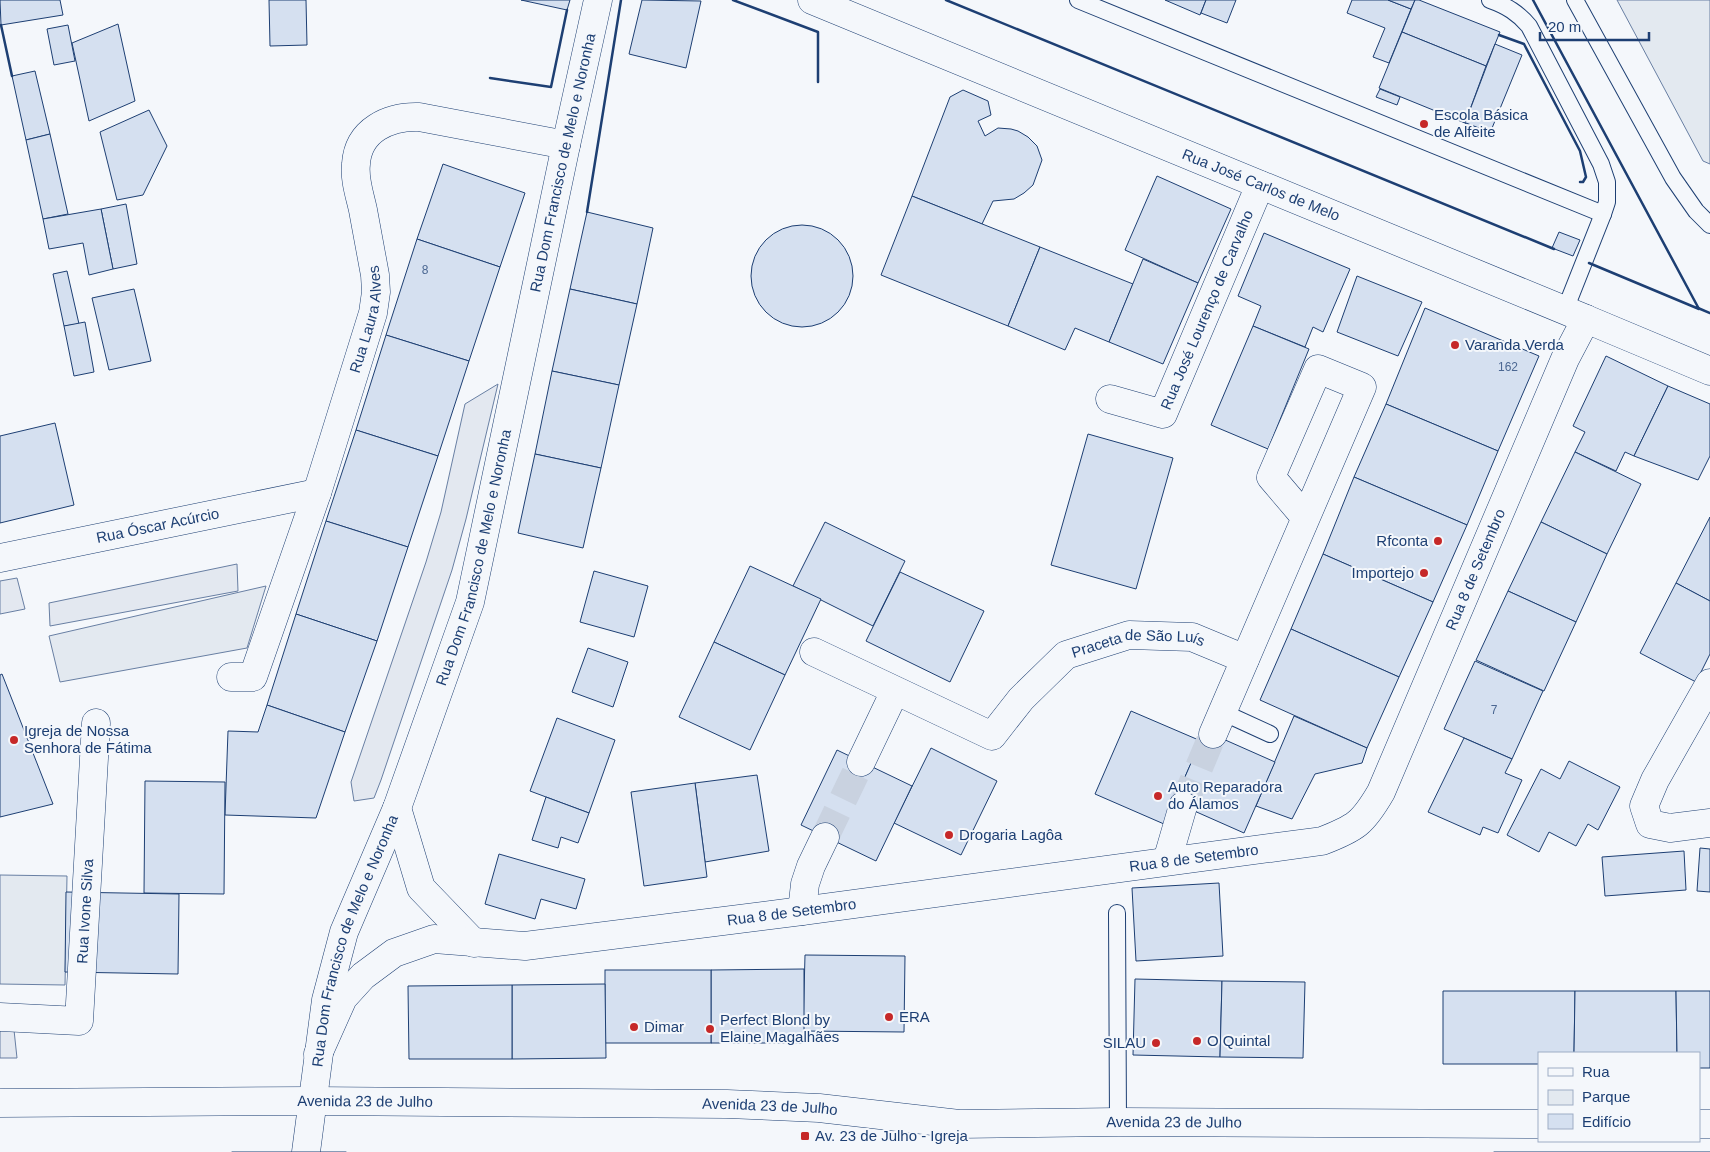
<svg xmlns="http://www.w3.org/2000/svg" width="1710" height="1152" viewBox="0 0 1710 1152" font-family="Helvetica,sans-serif">
	<style>
		.green { fill: #e3e9f0; stroke: #687fa3 }
		.parking { fill: #e3e8f0; stroke: #687fa3 }
		.building { fill: #d5e0f0; stroke: #1d3f73 }
		.lines { fill: none; stroke-linecap: round; stroke-linejoin: round }
		.minor-tunnel { stroke: #c9d2e0; stroke-width: 28; stroke-dasharray: 28 14; stroke-linecap: butt }
		.service-casing { stroke: #1d3f73; stroke-width: 18 }
		.minor-casing { stroke: #1d3f73; stroke-width: 29 }
		.tertiary-casing { stroke: #1d3f73; stroke-width: 29 }
		.primary-casing { stroke: #1d3f73; stroke-width: 29 }
		.service { stroke: #f4f7fb; stroke-width: 16 }
		.minor { stroke: #f4f7fb; stroke-width: 28 }
		.tertiary { stroke: #f4f7fb; stroke-width: 28 }
		.primary { stroke: #f4f7fb; stroke-width: 28 }
		.tram { stroke: #1d3f73; stroke-width: 1 }
		.wall { stroke: #1d3f73; stroke-width: 2.5 }
		.poi-dot { fill: #c62828; stroke: #f4f7fb; stroke-width: 2 }
		.labels { text-anchor: middle; stroke-width: 4; stroke-linejoin: round; paint-order: stroke }
		.number-label { font-size: 12px; fill: #4b6792 }
		.poi-label { font-size: 15px; fill: #1d3f73; stroke: #f4f7fb; text-anchor: start }
		.street-label { font-size: 15px; fill: #1d3f73; stroke: #f4f7fb }
	</style>
	<rect width="100%" height="100%" fill="#f4f7fb"/>
	<g class="green">
		<polygon points="1617,0 1710,0 1710,164 1703,161"/>
		<polygon points="266,586 247,648 60,682 49,636"/>
		<polygon points="0,875 67,876 65,985 0,984"/>
	</g>
	<g class="parking">
		<polygon points="498,384 466,519 452,570 381,780 374,798 354,801 351,782 426,562 441,512 465,404"/>
		<polygon points="237,564 238,591 50,626 49,603"/>
		<polygon points="17,578 25,609 0,614 0,581"/>
		<polygon points="0,1030 14,1030 17,1058 0,1058"/>
	</g>
	<g class="building">
		<polygon points="0,0 60,0 63,15 1,25"/>
		<polygon points="269,0 306,0 307,45 270,46"/>
		<polygon points="521,0 570,0 567,10"/>
		<polygon points="642,0 701,1 686,68 629,54"/>
		<polygon points="1165,0 1206,0 1200,15"/>
		<polygon points="1206,0 1236,0 1227,23 1201,13"/>
		<polygon points="1352,0 1388,0 1411,9 1389,63 1373,57 1385,28 1347,13"/>
		<polygon points="1388,0 1415,0 1411,9"/>
		<polygon points="1415,0 1419,0 1500,32 1486,66 1402,32"/>
		<polygon points="118,24 135,101 89,121 72,43"/>
		<polygon points="68,25 75,61 54,65 47,29"/>
		<polygon points="1402,32 1486,66 1465,123 1379,88"/>
		<polygon points="1495,44 1522,55 1490,133 1465,123"/>
		<polygon points="35,71 50,134 26,140 12,76"/>
		<polygon points="1380,89 1400,97 1397,105 1376,97"/>
		<polygon points="963,90 988,101 991,115 978,121 985,136 998,128 1011,129 1018,131 1028,137 1037,146 1042,160 1033,185 1024,193 1014,199 993,201 982,224 912,196 950,97"/>
		<polygon points="149,110 167,146 143,195 117,200 100,132"/>
		<polygon points="1466,123 1479,128 1475,137 1463,132"/>
		<polygon points="50,134 68,214 43,219 26,140"/>
		<polygon points="443,164 525,193 500,267 417,239"/>
		<polygon points="1157,176 1231,209 1198,283 1125,250"/>
		<polygon points="912,196 1040,247 1008,326 881,275"/>
		<polygon points="126,204 137,264 113,269 101,209"/>
		<polygon points="101,209 113,269 89,275 83,243 49,249 43,219"/>
		<polygon points="587,212 653,228 637,304 570,289"/>
		<circle cx="802" cy="276" r="51"/>
		<polygon points="1559,232 1580,240 1573,256 1552,248"/>
		<polygon points="1264,233 1350,269 1323,332 1313,327 1305,347 1253,326 1261,306 1238,296"/>
		<polygon points="417,239 500,267 469,361 386,335"/>
		<polygon points="1040,247 1133,284 1109,342 1075,328 1065,350 1008,326"/>
		<polygon points="1143,259 1198,283 1163,364 1109,342"/>
		<polygon points="67,271 79,324 64,326 53,274"/>
		<polygon points="1357,276 1422,302 1398,356 1337,332"/>
		<polygon points="134,289 151,361 109,370 92,298"/>
		<polygon points="570,289 637,304 619,385 552,371"/>
		<polygon points="1425,308 1539,356 1498,451 1386,404"/>
		<polygon points="85,322 94,372 74,376 64,326"/>
		<polygon points="1253,326 1309,349 1268,449 1211,425"/>
		<polygon points="386,335 469,361 438,456 356,430"/>
		<polygon points="1606,356 1668,386 1634,456 1625,452 1616,471 1575,452 1585,432 1573,426"/>
		<polygon points="552,371 619,385 601,468 535,454"/>
		<polygon points="1668,386 1710,404 1710,456 1698,480 1634,456"/>
		<polygon points="1386,404 1498,451 1467,525 1354,477"/>
		<polygon points="55,423 74,505 0,523 0,436"/>
		<polygon points="356,430 438,456 408,547 326,521"/>
		<polygon points="1088,434 1173,458 1136,589 1051,565"/>
		<polygon points="1575,452 1641,484 1607,554 1541,522"/>
		<polygon points="535,454 601,468 583,548 518,533"/>
		<polygon points="1354,477 1467,525 1433,602 1323,554"/>
		<polygon points="1710,517 1710,601 1676,583"/>
		<polygon points="326,521 408,547 377,641 296,614"/>
		<polygon points="825,522 905,561 873,626 793,586"/>
		<polygon points="1541,522 1607,554 1576,622 1508,591"/>
		<polygon points="1323,554 1433,602 1399,677 1291,629"/>
		<polygon points="750,566 821,599 785,675 714,642"/>
		<polygon points="594,571 648,586 634,637 580,622"/>
		<polygon points="900,572 984,611 950,682 866,641"/>
		<polygon points="1676,583 1710,601 1710,654 1696,682 1640,653"/>
		<polygon points="1508,591 1576,622 1544,691 1476,660"/>
		<polygon points="296,614 377,641 345,732 267,705"/>
		<polygon points="1291,629 1399,677 1367,748 1260,700"/>
		<polygon points="714,642 785,675 750,750 679,717"/>
		<polygon points="588,648 628,662 613,707 572,692"/>
		<polygon points="1475,661 1543,691 1512,759 1444,729"/>
		<polygon points="2,674 53,804 0,817 0,675"/>
		<polygon points="267,705 345,732 316,818 225,815 228,731 258,732"/>
		<polygon points="1131,711 1201,741 1164,824 1095,794"/>
		<polygon points="1294,716 1367,748 1362,763 1315,774 1292,819 1256,806"/>
		<polygon points="557,718 615,740 589,813 530,791"/>
		<polygon points="1205,731 1275,762 1244,833 1174,802"/>
		<polygon points="1464,738 1512,759 1505,773 1522,780 1498,833 1483,827 1480,835 1428,812"/>
		<polygon points="931,748 997,781 961,855 894,823"/>
		<polygon points="837,750 912,786 876,861 801,825"/>
		<polygon points="1569,761 1620,787 1598,830 1588,824 1576,846 1549,832 1539,852 1507,835 1541,769 1560,779"/>
		<polygon points="757,775 769,851 705,862 695,783"/>
		<polygon points="145,781 225,782 224,894 144,893"/>
		<polygon points="695,783 707,877 644,886 631,792"/>
		<polygon points="546,797 589,813 578,843 561,837 558,848 532,840"/>
		<polygon points="1700,848 1710,849 1710,892 1697,891"/>
		<polygon points="1684,851 1686,890 1605,896 1602,857"/>
		<polygon points="499,854 585,879 576,909 541,899 535,919 485,904"/>
		<polygon points="1219,883 1223,956 1136,961 1132,888"/>
		<polygon points="66,892 179,894 178,974 65,972"/>
		<polygon points="805,955 905,956 904,1032 803,1031"/>
		<polygon points="804,969 804,1043 711,1043 711,970"/>
		<rect x="605" y="970" width="106" height="73"/>
		<polygon points="1135,979 1222,981 1220,1057 1133,1055"/>
		<polygon points="1222,981 1305,982 1303,1058 1220,1057"/>
		<polygon points="605,984 606,1058 512,1059 512,985"/>
		<polygon points="512,985 512,1059 409,1059 408,986"/>
		<polygon points="1443,991 1575,991 1574,1053 1539,1053 1539,1064 1443,1064"/>
		<polygon points="1575,991 1676,991 1677,1053 1574,1053"/>
		<polygon points="1676,991 1710,991 1710,1068 1699,1068 1699,1053 1677,1053"/>
	</g>
	<g class="lines">
		<g class="minor-tunnel">
			<polyline points="1183,806 1213,734"/>
			<polyline points="825,837 861,762"/>
		</g>
		<defs>
			<g id="service">
				<polyline points="1078,0 1603,214"/>
				<path d="M1490 0C1507 6 1518 13 1529 26L1601 164 1607 182V202L1603 214 1565 310"/>
				<polyline points="1575,0 1673,178 1696,211 1710,225"/>
				<polyline points="1222,712 1270,734"/>
				<polyline points="1117,913 1118,1122"/>
			</g>
			<g id="minor">
				<polyline points="1586,319 1710,371"/>
				<path id="s1" d="M1110 399 1163 414 1260 185"/>
				<path id="s2" d="M0 558 317 493"/>
				<path id="s3" d="M814 652 992 736 1021 699 1066 655 1129 635 1192 637 1245 659"/>
				<path id="s4" d="M231 677H253L317 493 373 313 376 292 375 275C371 254 367 232 363 210 360 196 354 179 356 164 358 130 389 116 419 117L566 145"/>
				<polyline points="1710,683 1655,780 1644,806 1650,824 1670,828 1710,823"/>
				<polyline points="1213,734 1362,387 1318,369 1271,477 1305,517"/>
				<polyline points="861,762 895,691"/>
				<polyline points="1167,861 1183,806"/>
				<polyline points="802,911 805,884 811,866 825,837"/>
				<path id="s5" d="M0 1017 79 1021 96 723"/>
			</g>
			<g id="tertiary">
				<polyline points="397,808 421,888 474,943"/>
				<path id="s6" d="M318 1054 343 998 363 976 394 953 434 939 525 946 802 911 1322 841C1356 828 1363 823 1381 792L1565 359 1586 319 812 0"/>
				<path id="s7" d="M306 1152 326 1000 344 932 397 808 470 602 566 145 598 0"/>
			</g>
			<g id="primary">
				<path id="s8" d="M0 1103 312 1101 727 1104 819 1108 959 1124 1118 1122 1539 1124"/>
				<polyline points="1699,1124 1710,1124"/>
			</g>
		</defs>
		<use href="#service" class="service-casing"/>
		<use href="#minor" class="minor-casing"/>
		<use href="#tertiary" class="tertiary-casing"/>
		<use href="#primary" class="primary-casing"/>
		<use href="#service" class="service"/>
		<use href="#minor" class="minor"/>
		<use href="#tertiary" class="tertiary"/>
		<use href="#primary" class="primary"/>
		<g class="tram">
			<polyline points="232,1152 346,1152"/>
			<polyline points="1494,1152 1710,1152"/>
		</g>
		<g class="wall">
			<polyline points="733,0 818,32 818,82"/>
			<polyline points="946,0 1554,249"/>
			<polyline points="1533,0 1699,309 1589,263"/>
			<polyline points="1,25 12,76"/>
			<polyline points="1499,35 1524,44 1580,151 1586,177 1583,182 1580,182"/>
			<polyline points="490,78 551,87 567,10"/>
			<polyline points="587,212 621,0"/>
			<polyline points="1698,308 1710,313"/>
		</g>
	</g>
	<g class="poi-dot">
		<circle cx="1424" cy="124" r="5"/>
		<circle cx="1455" cy="345" r="5"/>
		<circle cx="1438" cy="541" r="5"/>
		<circle cx="1424" cy="573" r="5"/>
		<circle cx="14" cy="740" r="5"/>
		<circle cx="1158" cy="796" r="5"/>
		<circle cx="949" cy="835" r="5"/>
		<circle cx="889" cy="1017" r="5"/>
		<circle cx="634" cy="1027" r="5"/>
		<circle cx="710" cy="1029" r="5"/>
		<circle cx="1197" cy="1041" r="5"/>
		<circle cx="1156" cy="1043" r="5"/>
		<rect x="800" y="1131" width="10" height="10" rx="2.5"/>
	</g>
	<g class="labels">
		<g class="number-label">
			<text x="425" y="274">8</text>
			<text x="1508" y="371">162</text>
			<text x="1494" y="714">7</text>
		</g>
		<g class="poi-label">
			<text x="1434" y="120">Escola Básica<tspan x="1434" dy="17">de Alfeite</tspan></text>
			<text x="1465" y="350">Varanda Verda</text>
			<text x="1428" y="546" text-anchor="end">Rfconta</text>
			<text x="1414" y="578" text-anchor="end">Importejo</text>
			<text x="24" y="736">Igreja de Nossa<tspan x="24" dy="17">Senhora de Fátima</tspan></text>
			<text x="1168" y="792">Auto Reparadora<tspan x="1168" dy="17">do Álamos</tspan></text>
			<text x="959" y="840">Drogaria Lagôa</text>
			<text x="899" y="1022">ERA</text>
			<text x="720" y="1025">Perfect Blond by<tspan x="720" dy="17">Elaine Magalhães</tspan></text>
			<text x="644" y="1032">Dimar</text>
			<text x="1207" y="1046">O Quintal</text>
			<text x="1146" y="1048" text-anchor="end">SILAU</text>
			<text x="815" y="1141">Av. 23 de Julho - Igreja</text>
		</g>
		<g class="street-label">
			<text dy="5" stroke="none"><textPath href="#s7" startOffset="1026">Rua Dom Francisco de Melo e Noronha</textPath></text>
			<text transform="translate(1261 185) rotate(22)" y="5">Rua José Carlos de Melo</text>
			<text dy="5" stroke="none"><textPath href="#s1" startOffset="168">Rua José Lourenço de Carvalho</textPath></text>
			<text dy="5" stroke="none"><textPath href="#s4" startOffset="398">Rua Laura Alves</textPath></text>
			<text dy="5" stroke="none"><textPath href="#s2" startOffset="161">Rua Óscar Acúrcio</textPath></text>
			<text dy="5" stroke="none"><textPath href="#s7" startOffset="621">Rua Dom Francisco de Melo e Noronha</textPath></text>
			<text dy="5" stroke="none"><textPath href="#s6" startOffset="1388">Rua 8 de Setembro</textPath></text>
			<text dy="5" stroke="none"><textPath href="#s3" startOffset="381">Praceta de São Luís</textPath></text>
			<text dy="5" stroke="none"><textPath href="#s6" startOffset="938">Rua 8 de Setembro</textPath></text>
			<text dy="5" stroke="none"><textPath href="#s5" startOffset="189">Rua Ivone Silva</textPath></text>
			<text dy="5" stroke="none"><textPath href="#s6" startOffset="532">Rua 8 de Setembro</textPath></text>
			<text dy="5" stroke="none"><textPath href="#s7" startOffset="218">Rua Dom Francisco de Melo e Noronha</textPath></text>
			<text dy="5" stroke="none"><textPath href="#s8" startOffset="365">Avenida 23 de Julho</textPath></text>
			<text dy="5" stroke="none"><textPath href="#s8" startOffset="770">Avenida 23 de Julho</textPath></text>
			<text dy="5" stroke="none"><textPath href="#s8" startOffset="1175">Avenida 23 de Julho</textPath></text>
		</g>
	</g>
	<rect x="1538" y="1052" width="162" height="90" fill="#f4f7fb" stroke="#9eadc5"/>
	<rect x="1548" y="1068" width="25" height="8" fill="#f4f7fb" stroke="#9eadc5"/>
	<text x="1582" y="1077" font-size="15" fill="#1d3f73">Rua</text>
	<rect x="1548" y="1090" width="25" height="15" fill="#e3e9f0" stroke="#9eadc5"/>
	<text x="1582" y="1102" font-size="15" fill="#1d3f73">Parque</text>
	<rect x="1548" y="1114" width="25" height="15" fill="#d5e0f0" stroke="#9eadc5"/>
	<text x="1582" y="1127" font-size="15" fill="#1d3f73">Edifício</text>
	<path d="M1540 32v8h109v-8" fill="none" stroke="#1d3f73" stroke-width="2.5"/>
	<text x="1548" y="32" font-size="15" fill="#1d3f73" stroke="#f4f7fb" stroke-width="4" paint-order="stroke">20 m</text>
</svg>
